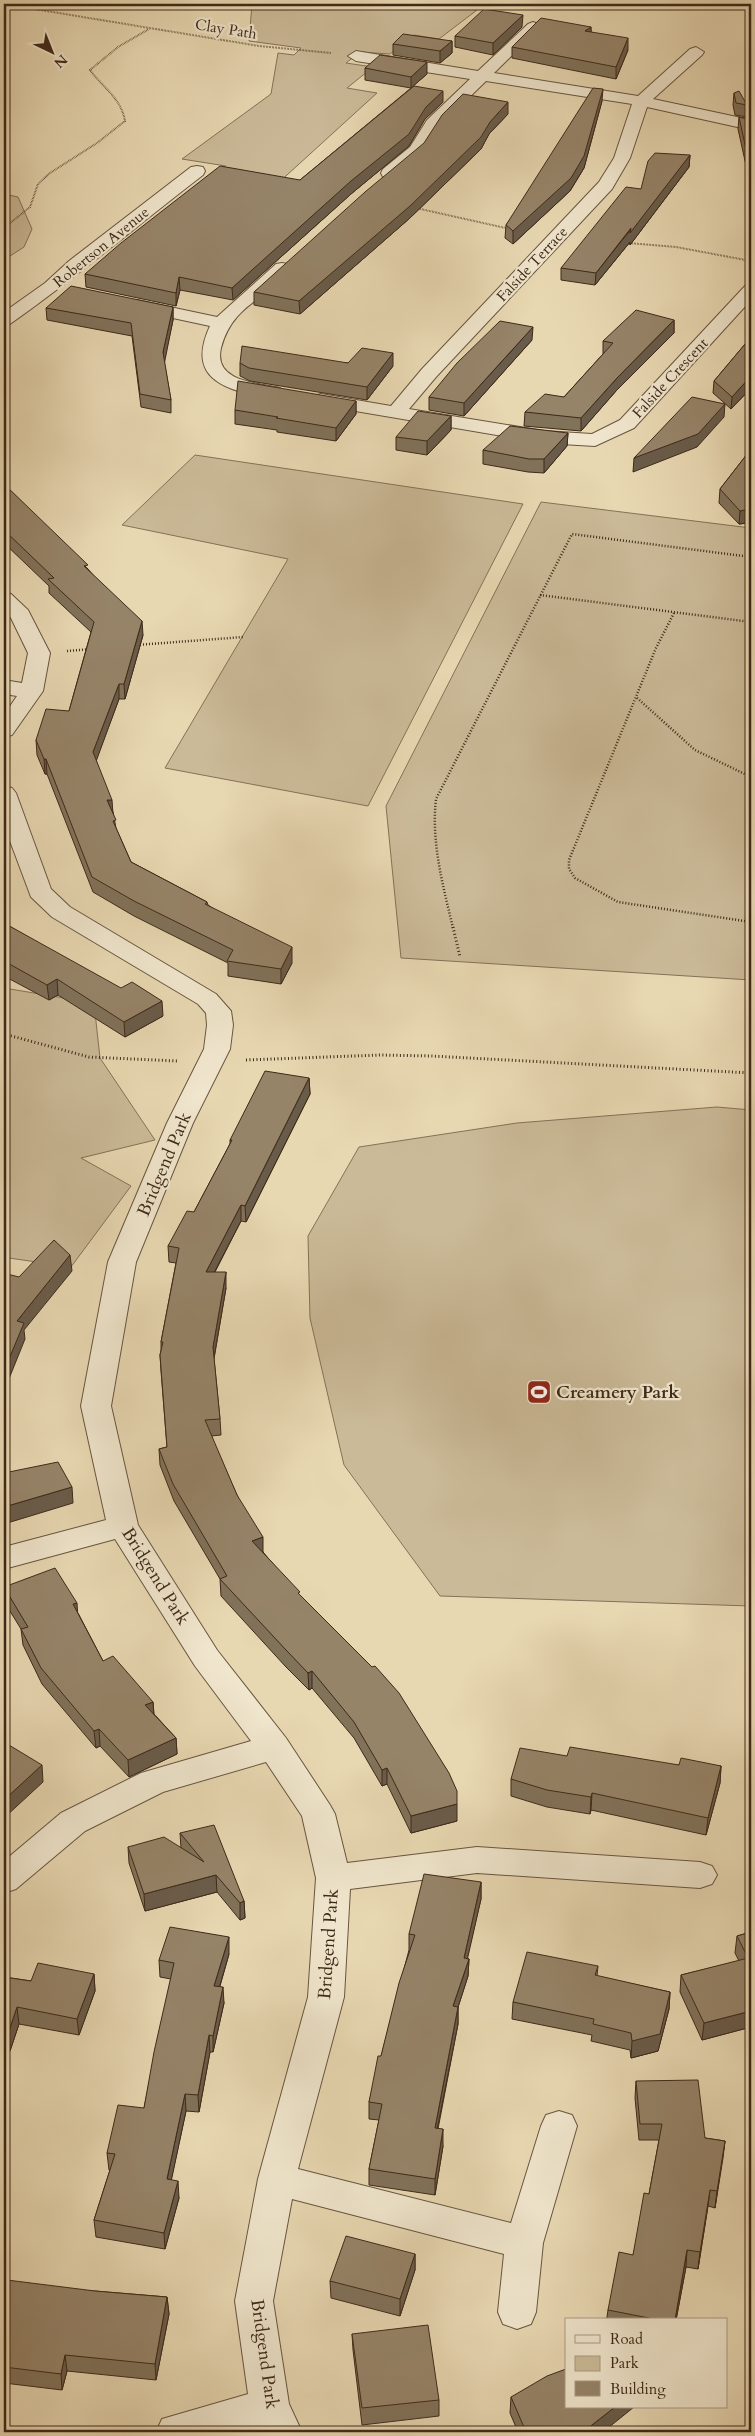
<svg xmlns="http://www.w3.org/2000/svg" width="755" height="2436" viewBox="0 0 755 2436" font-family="Cardo,serif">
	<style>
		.green { fill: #cbba98; stroke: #847258 }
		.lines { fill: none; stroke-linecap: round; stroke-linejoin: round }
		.minor-casing { stroke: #68553f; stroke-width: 2 }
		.path-far2 { stroke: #3e2919; stroke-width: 2; stroke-dasharray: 0.5 1; stroke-linecap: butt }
		.path-far1 { stroke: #3e2919; stroke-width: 2.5; stroke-dasharray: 1 2; stroke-linecap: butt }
		.path { stroke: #3e2919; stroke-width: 3; stroke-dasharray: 1 2.5; stroke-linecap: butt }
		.minor { fill: #f0e6cd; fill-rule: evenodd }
		.wall { fill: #81725a; stroke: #3e2919 }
		.shaded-wall { fill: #695c4a; stroke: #3e2919 }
		.building { fill: #968469; stroke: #3e2919 }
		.labels { text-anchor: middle; stroke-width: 4.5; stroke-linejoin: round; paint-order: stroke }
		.far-street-label { font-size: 15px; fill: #3e2919; stroke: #f0e6cd }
		.street-label { font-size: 18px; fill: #3e2919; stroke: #f0e6cd }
		.poi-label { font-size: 18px; font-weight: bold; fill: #3e2919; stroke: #f0e6cd; text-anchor: start }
	</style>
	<rect width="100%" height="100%" fill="#e8d8b2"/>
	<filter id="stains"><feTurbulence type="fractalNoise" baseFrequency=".004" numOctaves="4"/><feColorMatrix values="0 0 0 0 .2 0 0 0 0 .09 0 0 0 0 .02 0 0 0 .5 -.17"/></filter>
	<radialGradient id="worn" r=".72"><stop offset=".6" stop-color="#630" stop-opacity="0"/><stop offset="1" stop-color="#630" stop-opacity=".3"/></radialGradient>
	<g class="green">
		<polygon points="252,4 436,4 477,10 439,39 414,35 390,54 360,52 346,63 373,67 347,88 377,93 276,185 217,175 226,166 182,159 271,94 278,53 294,55 301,48 249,41"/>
		<polygon points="4,194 18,197 32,229 24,247 4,260"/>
		<polygon points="195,455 523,504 368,806 165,768 288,559 122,525"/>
		<polygon points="541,502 751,528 751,980 401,958 386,806"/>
		<polygon points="4,988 94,1003 100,1058 155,1140 81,1158 131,1186 71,1267 9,1258 4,1264"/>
		<polygon points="717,1107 751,1110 751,1606 440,1596 344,1465 310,1318 308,1236 359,1147 517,1123"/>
	</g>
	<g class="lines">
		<defs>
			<g id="minor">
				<polygon points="533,22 538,24 541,27 538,30 494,73 638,96 690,49 696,47 704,52 702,55 653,99 751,120 751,130 647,107 630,158 612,189 436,377 409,409 544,431 592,434 620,420 745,286 751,285 751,300 634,428 595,446 544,443 314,404 311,400 314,396 321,394 391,406 422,369 599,182 614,158 632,104 486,81 440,126 423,154 395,177 383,177 381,173 383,169 410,147 427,120 470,79 356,61 348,56 356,51 478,71 528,24"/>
				<path d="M197 166 203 167 205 171 203 175C139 224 77 277 10 324L4 325V312L45 283 69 261 191 167Z"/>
				<path d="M282 263 288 264 291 268C269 300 233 302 221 348 213 382 258 383 280 388L283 392 280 396C269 399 256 396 245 393 207 383 192 365 210 326L131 309 128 305 131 301 137 300 217 317 276 264Z"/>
				<polygon points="4,592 11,594 28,610 50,653 43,691 12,735 4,737 4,715 17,696 4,694 4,680 22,683 28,653 11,618 4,610"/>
				<polygon points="4,786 12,788 16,793 51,889 70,907 216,994 231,1011 233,1025 230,1049 193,1123 136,1262 111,1406 138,1525 217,1650 286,1738 330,1805 335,1814 347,1863 477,1847 700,1862 712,1866 717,1875 712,1884 700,1888 477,1873 350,1889 344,1997 298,2169 511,2223 541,2126 546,2115 559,2111 572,2115 577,2126 543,2243 536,2312 531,2324 517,2329 503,2324 498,2312 504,2254 292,2199 273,2301 289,2404 302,2432 262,2432 259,2427 240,2432 156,2432 162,2419 248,2394 235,2301 258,2179 308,1997 316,1878 302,1816 266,1762 163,1792 85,1831 16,1889 4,1893 4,1861 61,1813 141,1773 251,1741 195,1666 115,1539 4,1569 4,1547 106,1520 81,1406 108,1262 167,1123 204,1049 207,1025 206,1013 198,1004 52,917 31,897 4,825"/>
			</g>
		</defs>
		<use href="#minor" class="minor-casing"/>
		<g class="path-far2">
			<polyline points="4,4 259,46 331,53"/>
			<polyline points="416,208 510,229"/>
			<path d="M4 228 30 207 38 184 50 173 97 143 125 121C121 98 103 88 90 70L118 47 149 29"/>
			<polyline points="628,243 676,247 751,261"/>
		</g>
		<g class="path-far1">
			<polyline points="540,595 751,622"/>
			<polyline points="674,613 656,648 569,860 569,869 575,878 618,902 751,922"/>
			<polyline points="137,645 243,637"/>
			<polyline points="67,651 91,649"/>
			<polyline points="637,698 695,750 751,777"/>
			<path d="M453 928C443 886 431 842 436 799L572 534 751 557"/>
		</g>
		<g class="path">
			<polyline points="453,927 460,957"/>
			<polyline points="4,1034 89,1057 177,1061"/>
			<polyline points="246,1060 380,1055 432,1056 751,1073"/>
		</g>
		<use href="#minor" class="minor"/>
	</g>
	<g class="wall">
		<polygon points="522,27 493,55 455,47 455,36"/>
		<polygon points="591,27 591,32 628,50 616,79 512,58 512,47"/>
		<polygon points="452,41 452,53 440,63 393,55 393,44"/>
		<polygon points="365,68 427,74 413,86 443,102 425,119 409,146 351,194 233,300 180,290 176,306 86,287 85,274 300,180 411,88 365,80"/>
		<polygon points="734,93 747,105 747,117 735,115 733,105"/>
		<polygon points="602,101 584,168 570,191 513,244 505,238 506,225"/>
		<polygon points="508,114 489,134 481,149 410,218 300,314 254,305 254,292"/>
		<polygon points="739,117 751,120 751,188 738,129"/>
		<polygon points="690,155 689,167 630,245 630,242 595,285 561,280 561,268 641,189"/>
		<polygon points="173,307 173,320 164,361 171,400 171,413 141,407 132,336 47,320 46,308"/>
		<polygon points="674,320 674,333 616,391 581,431 524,426 525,412 564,397 603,354 603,341"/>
		<polygon points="751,337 751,388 731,409 713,393 714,381"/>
		<polygon points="532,340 464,416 429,410 429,397"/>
		<polygon points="240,363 348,363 393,366 367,400 250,381 240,376"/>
		<polygon points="356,401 356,414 336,441 277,432 277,430 235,424 235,410"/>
		<polygon points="451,416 451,430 427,455 396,450 396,437"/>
		<polygon points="568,433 567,446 544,473 528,472 483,464 483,450"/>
		<polygon points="751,449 751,526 748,523 739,524 719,503 720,489"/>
		<polygon points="4,484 88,569 143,635 125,699 119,699 96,760 113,812 116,828 131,862 207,902 208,905 292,963 281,984 228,976 228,963 134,916 93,892 47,774 45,774 37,755 36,740 69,711 91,632 49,593 49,586 4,543"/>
		<polygon points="4,923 163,1016 125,1037 58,995 49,1000 4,976"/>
		<polygon points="309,1078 310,1094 246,1222 241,1221 215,1272 226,1288 214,1359 220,1419 221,1435 211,1436 237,1495 263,1552 300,1596 457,1821 411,1833 387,1784 382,1786 354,1738 312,1688 309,1690 286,1667 221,1596 220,1579 174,1501 160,1465 159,1449 167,1447 161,1371 160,1355 161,1350 161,1342 176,1263 169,1262 168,1246 194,1212 230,1144 230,1140"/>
		<polygon points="4,1587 78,1613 103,1661 153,1702 154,1714 176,1738 177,1754 129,1777 100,1746 96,1748 42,1684 23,1645 21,1629 5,1603"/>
		<polygon points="567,1756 679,1765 721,1766 720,1783 706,1835 591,1810 590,1814 547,1807 511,1796 511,1779"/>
		<polygon points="180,1833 244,1901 245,1918 240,1920 217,1892 145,1911 129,1863 128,1847 181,1848"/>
		<polygon points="481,1882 481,1899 467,1958 469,1959 468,1976 458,2007 458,2024 438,2129 443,2146 435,2195 369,2185 369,2169 379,2120 369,2119 369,2102 409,1950 409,1934"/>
		<polygon points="751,1932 751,2027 702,2040 680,1992 681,1975 739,1961 735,1953 737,1936"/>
		<polygon points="229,1954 220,1986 224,2003 213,2052 210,2052 199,2112 186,2111 171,2180 179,2198 165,2249 96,2237 94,2220 110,2170 109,2170 107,2153 144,2108 171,1979 160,1977 159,1960"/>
		<polygon points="598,1966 597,1976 670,1992 669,2009 658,2051 631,2058 630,2050 591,2041 592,2035 512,2019 513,2002"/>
		<polygon points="94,1974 95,1991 79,2035 19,2024 10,2051 4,2050 4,1977 31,1981"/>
		<polygon points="636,2081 705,2138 725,2141 715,2208 708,2206 698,2269 686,2267 676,2320 606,2320 607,2317 608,2310 633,2255 649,2194 659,2140 639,2140 635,2098"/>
		<polygon points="415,2254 415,2270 400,2316 331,2298 330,2281"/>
		<polygon points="95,2291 167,2297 169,2314 156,2380 67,2371 62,2390 4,2383 4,2292"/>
		<polygon points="352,2334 439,2400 439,2416 362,2425 353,2350"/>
		<polygon points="511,2397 603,2432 518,2432 510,2413"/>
	</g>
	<g class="shaded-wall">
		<polygon points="523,15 522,27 493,55 493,43"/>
		<polygon points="591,27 591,38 585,31"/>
		<polygon points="628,38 628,50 616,79 616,67"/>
		<polygon points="452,41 452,53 440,63 440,51"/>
		<polygon points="427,62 427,74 411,88 411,77"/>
		<polygon points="603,89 602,101 584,168 570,191 513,244 513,231"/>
		<polygon points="443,91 443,102 425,119 409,146 351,194 233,300 232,288"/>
		<polygon points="508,102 508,114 489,134 481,149 410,218 300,314 299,301 490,122"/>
		<polygon points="690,155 689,167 630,245 630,242 595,285 596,273"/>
		<polygon points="179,277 180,290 176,306 176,293"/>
		<polygon points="173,307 173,320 164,365 163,352"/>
		<polygon points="674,320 674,333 616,391 581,431 581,418 617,378"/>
		<polygon points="533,327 532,340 464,416 464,403"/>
		<polygon points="393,353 393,366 367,400 367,387"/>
		<polygon points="751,376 751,388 731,409 732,397"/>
		<polygon points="356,401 356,414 336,441 336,428"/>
		<polygon points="725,404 724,417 697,447 633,472 634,458"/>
		<polygon points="451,416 451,430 427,455 427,441"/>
		<polygon points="568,433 567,446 544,473 544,459"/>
		<polygon points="749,509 748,523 739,524 740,511"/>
		<polygon points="142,621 143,635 125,699 124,684"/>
		<polygon points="119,684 119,699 94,767 93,752"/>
		<polygon points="44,759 46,759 47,774 45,774"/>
		<polygon points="107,800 112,800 113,814"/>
		<polygon points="292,947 292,963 281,984 281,969"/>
		<polygon points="57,979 58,995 49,1000 47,985"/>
		<polygon points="162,1001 163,1016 125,1037 124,1022"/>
		<polygon points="309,1078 310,1094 246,1222 245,1206"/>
		<polygon points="241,1205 241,1221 206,1288 206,1272"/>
		<polygon points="70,1255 72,1271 24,1330 25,1339 4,1391 4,1371 17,1321"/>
		<polygon points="226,1272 226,1288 213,1363 213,1347"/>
		<polygon points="72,1487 73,1503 4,1524 4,1507"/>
		<polygon points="263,1537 263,1554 252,1541"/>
		<polygon points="77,1603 78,1619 73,1604"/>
		<polygon points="312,1671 312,1688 309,1690 308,1673"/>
		<polygon points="153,1702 154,1718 145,1705"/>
		<polygon points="99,1729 100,1746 96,1748 94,1731"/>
		<polygon points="176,1738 177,1754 129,1777 128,1760"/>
		<polygon points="42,1765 43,1782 4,1818 4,1800"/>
		<polygon points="721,1766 720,1783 706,1835 708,1818"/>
		<polygon points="387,1768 387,1784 382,1786 382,1770"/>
		<polygon points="592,1793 591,1810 590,1814 591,1797"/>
		<polygon points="457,1804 457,1821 411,1833 411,1816"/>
		<polygon points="216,1875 217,1892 145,1911 144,1894"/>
		<polygon points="481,1882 481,1899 464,1974 464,1958"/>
		<polygon points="244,1901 245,1918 240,1920 240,1903"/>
		<polygon points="229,1937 229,1954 215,2002 214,1986"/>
		<polygon points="469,1959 468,1976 453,2023 453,2006"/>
		<polygon points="94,1974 95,1991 79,2035 77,2019"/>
		<polygon points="223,1987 224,2003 213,2052 213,2036"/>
		<polygon points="670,1992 669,2009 658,2051 631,2058 632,2041"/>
		<polygon points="17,2007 19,2024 10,2051 8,2034"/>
		<polygon points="458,2007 458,2024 434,2145 435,2128"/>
		<polygon points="751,2011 751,2027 702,2040 704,2023"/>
		<polygon points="209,2035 210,2052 199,2112 198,2095"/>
		<polygon points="185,2094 186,2111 168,2196 167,2179"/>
		<polygon points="443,2129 443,2146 435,2195 435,2179"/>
		<polygon points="725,2141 723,2158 715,2208 717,2191"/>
		<polygon points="178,2181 179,2198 165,2249 164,2233"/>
		<polygon points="710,2190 708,2206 698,2269 700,2252"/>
		<polygon points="687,2250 686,2267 676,2320 675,2320"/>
		<polygon points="415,2254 415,2270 400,2316 400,2299"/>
		<polygon points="167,2297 169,2314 156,2380 155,2364"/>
		<polygon points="65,2355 67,2371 62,2390 61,2374"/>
		<polygon points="615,2407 634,2407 603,2432 583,2432"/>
	</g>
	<g class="building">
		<polygon points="484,9 523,15 493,43 455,36"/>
		<polygon points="541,18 591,27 585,31 628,38 616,67 512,47"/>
		<polygon points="403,34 452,41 440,51 393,44"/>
		<polygon points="380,55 427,62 411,77 365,68"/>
		<polygon points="414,86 443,91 426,107 409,134 351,181 232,288 179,277 176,293 85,274 121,243 220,166 300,180"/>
		<polygon points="593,88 603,89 584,156 571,178 513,231 506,225"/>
		<polygon points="739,91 747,105 736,103 734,93"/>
		<polygon points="463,94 508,102 490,122 481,137 410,206 299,301 254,292 365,192 424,143 442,115"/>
		<polygon points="739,117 751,120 751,172"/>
		<polygon points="655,153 690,155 630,233 631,228 596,273 561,268 626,187 641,189 648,161"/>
		<polygon points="71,286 173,307 163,352 171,400 140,394 131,323 46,308"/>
		<polygon points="636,310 674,320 617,378 581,418 525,412 545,394 564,397 613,343 603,341"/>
		<polygon points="500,321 533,327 464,403 429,397 457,363"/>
		<polygon points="751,337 751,376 732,397 714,381"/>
		<polygon points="242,346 348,363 362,348 393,353 367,387 249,368 240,363"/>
		<polygon points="238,381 356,401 336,428 276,418 278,417 235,410"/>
		<polygon points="692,397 725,404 698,434 634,458"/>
		<polygon points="418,411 451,416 427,441 396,437"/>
		<polygon points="510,426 568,433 544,459 529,459 483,450"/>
		<polygon points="751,449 751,511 749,509 740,511 720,489"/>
		<polygon points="4,484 88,565 84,566 142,621 124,684 119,684 93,752 112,800 107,800 116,820 113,821 131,862 207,902 205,904 292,947 281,969 227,961 233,950 134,901 92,877 46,759 44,759 36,740 46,709 69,711 94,622 48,579 54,578 4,530"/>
		<polygon points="4,923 121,988 132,982 162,1001 124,1022 57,979 47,985 4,961"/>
		<polygon points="265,1071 309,1078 245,1206 241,1205 206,1272 226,1272 213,1347 220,1419 205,1420 237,1495 263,1537 252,1541 300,1592 298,1593 372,1667 375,1666 399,1693 449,1773 457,1791 457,1804 411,1816 387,1768 382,1770 354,1722 312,1671 308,1673 286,1650 220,1579 227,1576 173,1484 159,1449 167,1447 160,1355 163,1342 161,1342 179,1248 168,1246 187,1211 194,1212 232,1140 230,1140"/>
		<polygon points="54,1240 70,1255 17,1321 24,1323 4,1371 4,1277 7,1274 19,1277"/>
		<polygon points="58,1462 72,1487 4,1507 4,1473"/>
		<polygon points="55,1568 77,1603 73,1604 103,1661 113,1656 153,1702 145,1705 176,1738 128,1760 99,1729 94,1731 41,1668 21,1629 28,1627 4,1587"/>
		<polygon points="4,1742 42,1765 4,1800"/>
		<polygon points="570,1747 679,1765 681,1758 721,1766 708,1818 592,1793 591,1797 547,1790 511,1779 520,1748 567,1756"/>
		<polygon points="214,1825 244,1901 240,1903 216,1875 144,1894 128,1847 164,1837 204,1862 180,1833"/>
		<polygon points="424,1874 481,1882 464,1958 469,1959 453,2006 458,2007 435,2128 443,2129 435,2179 369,2169 382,2104 369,2102 378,2056 381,2056 399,1983 415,1935 409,1934"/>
		<polygon points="170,1927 229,1937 214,1986 223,1987 213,2036 209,2035 198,2095 185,2094 167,2179 178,2181 164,2233 94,2220 115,2154 107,2153 118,2105 144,2108 154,2052 174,1963 159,1960"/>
		<polygon points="751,1932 751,2011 704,2023 681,1975 748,1958 737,1936"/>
		<polygon points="527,1952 598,1966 595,1975 670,1992 660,2034 632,2041 631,2033 593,2024 594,2019 513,2002"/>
		<polygon points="38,1963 94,1974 77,2019 17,2007 8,2034 4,2033 4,1977 31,1981"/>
		<polygon points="698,2080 705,2138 725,2141 717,2191 710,2190 700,2252 687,2250 675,2320 659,2320 608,2310 619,2252 633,2255 644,2193 649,2194 662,2124 640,2124 636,2081"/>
		<polygon points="346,2236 415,2254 400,2299 330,2281"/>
		<polygon points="7,2280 95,2291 167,2297 155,2364 65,2355 61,2374 4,2367 4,2292"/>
		<polygon points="428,2325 439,2400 362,2408 352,2334"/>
		<polygon points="566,2369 566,2407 615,2407 583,2432 526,2432 511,2397 547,2376"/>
	</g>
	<defs>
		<symbol id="stadium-square" viewBox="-11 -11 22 22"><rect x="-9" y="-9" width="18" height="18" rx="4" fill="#8f2418" stroke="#f0e6cd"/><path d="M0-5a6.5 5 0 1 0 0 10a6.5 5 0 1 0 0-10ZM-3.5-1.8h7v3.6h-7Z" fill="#fff"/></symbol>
	</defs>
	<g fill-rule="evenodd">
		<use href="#stadium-square" x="525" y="1378" width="28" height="28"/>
	</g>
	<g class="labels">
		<g class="far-street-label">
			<text transform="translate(226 29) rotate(9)" y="5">Clay Path</text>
			<text transform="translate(101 247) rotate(-39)" y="5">Robertson Avenue</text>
			<text transform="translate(532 264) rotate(-47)" y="5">Falside Terrace</text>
			<text transform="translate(670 378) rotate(-47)" y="5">Falside Crescent</text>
		</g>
		<g class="street-label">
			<text transform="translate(164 1164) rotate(-67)" y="6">Bridgend Park</text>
			<text transform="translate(156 1576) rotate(58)" y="6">Bridgend Park</text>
			<text transform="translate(328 1944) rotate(-86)" y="6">Bridgend Park</text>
			<text transform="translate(265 2354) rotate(82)" y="6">Bridgend Park</text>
		</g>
		<g class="poi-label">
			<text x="556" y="1398">Creamery Park</text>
		</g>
	</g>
	<rect width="755" height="2436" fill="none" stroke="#e8d8b2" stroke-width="20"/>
	<rect x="5" y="5" width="745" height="2426" fill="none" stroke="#3e2919" stroke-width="2.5"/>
	<rect x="10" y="10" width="735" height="2416" fill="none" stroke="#3e2919"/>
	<rect x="565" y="2318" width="162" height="90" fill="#f0e6cd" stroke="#a99a85"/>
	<rect x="575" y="2335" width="25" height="8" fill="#f0e6cd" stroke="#a99a85"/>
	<text x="610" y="2344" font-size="15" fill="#3e2919">Road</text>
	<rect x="575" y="2356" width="25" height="15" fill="#cbba98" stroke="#a99a85"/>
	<text x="610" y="2368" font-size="15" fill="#3e2919">Park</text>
	<rect x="575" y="2381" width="25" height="15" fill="#968469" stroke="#a99a85"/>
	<text x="610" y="2394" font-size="15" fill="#3e2919">Building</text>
	<g transform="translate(52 52) rotate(137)" stroke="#f0e6cd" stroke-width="4" paint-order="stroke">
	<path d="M0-4L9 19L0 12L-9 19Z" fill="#3e2919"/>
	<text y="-8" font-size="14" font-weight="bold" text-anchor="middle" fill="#3e2919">N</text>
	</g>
	<rect width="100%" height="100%" filter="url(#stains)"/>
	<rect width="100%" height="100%" fill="url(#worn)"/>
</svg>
